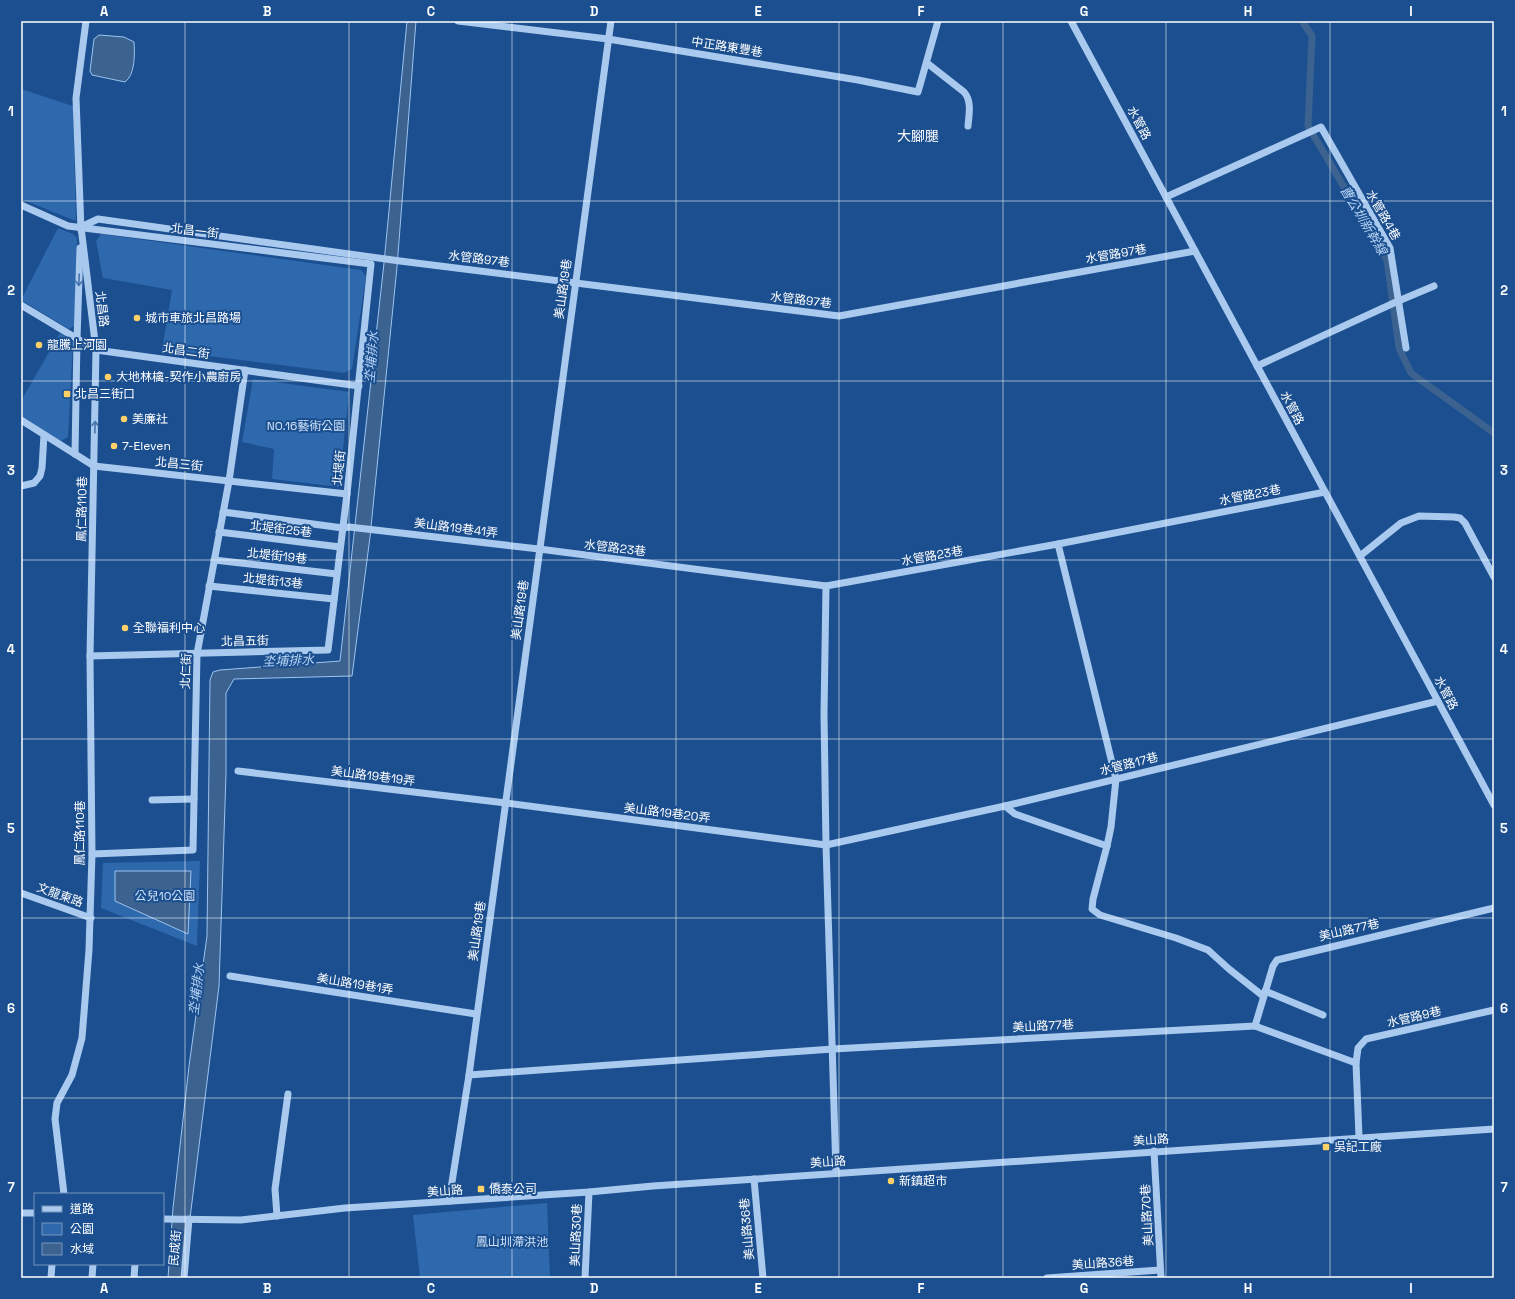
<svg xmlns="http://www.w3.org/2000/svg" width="1515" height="1299" viewBox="0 0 1515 1299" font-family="'Space Grotesk','Noto Sans TC',sans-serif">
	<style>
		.green { fill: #2e69ad }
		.water { fill: #3c6290; stroke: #9cc4f0 }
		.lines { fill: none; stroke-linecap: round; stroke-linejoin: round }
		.canal { stroke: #3c6290; stroke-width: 7 }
		.minor { stroke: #a9c9ee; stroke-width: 7 }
		.oneway { stroke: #4674ac }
		.grid { fill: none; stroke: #fff; stroke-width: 1; stroke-opacity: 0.55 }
		.poi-dot { fill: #ffd166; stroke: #1b4f8f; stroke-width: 1.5 }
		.labels { text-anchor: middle; stroke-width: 4; stroke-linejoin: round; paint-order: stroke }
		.street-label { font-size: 12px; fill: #fff; stroke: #1b4f8f }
		.poi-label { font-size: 12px; fill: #fff; stroke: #1b4f8f; text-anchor: start }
		.park-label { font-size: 12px; fill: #cfe3fa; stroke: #1b4f8f }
		.water-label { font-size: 13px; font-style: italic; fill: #b5d3f5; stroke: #1b4f8f }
		.quarter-label { font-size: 14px; fill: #fff; stroke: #1b4f8f }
		.neatline { fill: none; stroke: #fff; stroke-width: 1.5 }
		.grid-label { font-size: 13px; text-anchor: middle; font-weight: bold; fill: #fff }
	</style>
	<rect width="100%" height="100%" fill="#1b4f8f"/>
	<g class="green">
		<polygon points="21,89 73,106 76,221 21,199"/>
		<polygon points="58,228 73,234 77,238 74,326 69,329 21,300"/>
		<polygon points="101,234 361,270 366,276 352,369 344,373 162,350 172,290 103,278 96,241"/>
		<polygon points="60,333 69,338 73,342 68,437 61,441 21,416 21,401"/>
		<polygon points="253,379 349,392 339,487 272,479 274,449 242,442"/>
		<polygon points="200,861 197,946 101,908 103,863"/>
		<polygon points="547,1203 550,1278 420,1278 413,1215"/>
	</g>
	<g class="water">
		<polygon points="407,21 416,21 397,267 370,537 352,676 234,679 226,693 226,774 219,986 188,1234 184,1278 168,1278 173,1208 189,1066 207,936 210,680 213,672 220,670 340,661 384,263"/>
		<path d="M99 35 124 37 134 42C135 54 135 75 125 82L92 75 90 71 94 39Z"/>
		<polygon points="115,871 191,871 188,934 115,901"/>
	</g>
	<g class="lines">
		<polyline class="canal" points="1302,21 1312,36 1308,126 1387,260 1399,348 1411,373 1494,433"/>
		<g class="minor">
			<polyline points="458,21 608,39 858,80 918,92 938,21"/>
			<polyline points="1071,21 1494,805"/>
			<path d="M927 63 964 92C972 101 969 114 968 126"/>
			<polyline points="1166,197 1321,127 1390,248 1406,348"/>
			<polyline points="21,205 68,226 371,264 347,494 328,650 90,656"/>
			<polyline points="81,227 98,219 400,261 839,316 1195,251"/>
			<polyline points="81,230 76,98 86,21"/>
			<polyline points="21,305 96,350 359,386"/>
			<polyline points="1257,366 1396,302 1434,286"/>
			<polyline points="21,420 94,466 347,494"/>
			<polyline points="75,454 77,339 80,248"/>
			<polyline points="21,486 34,483 40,476 42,468 44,435"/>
			<polyline points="223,512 343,528 349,527 539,549 826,586 1058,544 1325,492"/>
			<polyline points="219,532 340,547"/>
			<polyline points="1058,544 1116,779 1111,827 1107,846 1093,899 1092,909 1100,915 1176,938 1208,950 1229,969 1263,996"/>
			<polyline points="1360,556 1401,523 1419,516 1454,517 1460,518 1465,523 1494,577"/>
			<polyline points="214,560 337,574"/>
			<polyline points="209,586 334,599"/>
			<polyline points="826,586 824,714 826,845 836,1173"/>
			<polyline points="238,771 506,803 826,845 1005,806 1438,701"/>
			<polyline points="152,800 194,799"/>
			<polyline points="1005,806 1015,814 1107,846"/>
			<polyline points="92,854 193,850 197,654 229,481 245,370"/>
			<polyline points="21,893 91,918"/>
			<polyline points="230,976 476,1014"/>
			<polyline points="1265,991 1323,1015"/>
			<polyline points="1255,1026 1356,1063 1359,1137"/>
			<polyline points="1356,1063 1358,1048 1366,1039 1494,1010"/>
			<polyline points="469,1075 833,1049 1255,1026 1273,966 1277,960 1494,908"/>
			<polyline points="1154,1151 1161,1278"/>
			<polyline points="754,1179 763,1278"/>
			<polyline points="64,1194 55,1119 57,1103 72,1075 82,1038 89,950 92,854 90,656 96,350 81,227"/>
			<polyline points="449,1201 469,1075 611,21"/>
			<polyline points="21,1213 35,1213"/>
			<polyline points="277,1216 275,1189 288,1094"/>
			<polyline points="163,1219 241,1220 345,1208 589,1192 653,1186 1494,1129"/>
			<polyline points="51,1278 52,1264"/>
			<polyline points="92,1278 93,1264"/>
			<polyline points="134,1278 135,1264"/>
			<polyline points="184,1278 189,1219"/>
			<polyline points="585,1278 589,1192"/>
			<polyline points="1047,1278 1160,1270"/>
		</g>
	</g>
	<defs><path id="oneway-shaft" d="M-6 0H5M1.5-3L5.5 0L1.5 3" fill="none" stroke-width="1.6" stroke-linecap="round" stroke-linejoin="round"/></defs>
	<g class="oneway">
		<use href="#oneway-shaft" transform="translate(79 280) rotate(92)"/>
		<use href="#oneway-shaft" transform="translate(95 427) rotate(-89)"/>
	</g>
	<path class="grid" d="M185 21V1278M349 21V1278M512 21V1278M676 21V1278M839 21V1278M1003 21V1278M1166 21V1278M1330 21V1278M21 201H1494M21 381H1494M21 560H1494M21 739H1494M21 918H1494M21 1098H1494"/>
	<g class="poi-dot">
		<circle cx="137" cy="318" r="4"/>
		<circle cx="39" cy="345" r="4"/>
		<circle cx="108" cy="377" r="4"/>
		<rect x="63" y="390" width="8" height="8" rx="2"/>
		<circle cx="124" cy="419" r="4"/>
		<circle cx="114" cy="446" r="4"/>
		<circle cx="125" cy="628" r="4"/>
		<rect x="1322" y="1143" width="8" height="8" rx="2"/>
		<circle cx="891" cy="1181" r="4"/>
		<rect x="477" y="1185" width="8" height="8" rx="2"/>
	</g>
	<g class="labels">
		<g class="street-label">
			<text transform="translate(727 47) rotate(9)" y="4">中正路東豐巷</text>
			<text transform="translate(1139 123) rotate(62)" y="4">水管路</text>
			<text transform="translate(1383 215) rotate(60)" y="4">水管路4巷</text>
			<text transform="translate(195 231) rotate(7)" y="4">北昌一街</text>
			<text transform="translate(1116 254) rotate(-10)" y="4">水管路97巷</text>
			<text transform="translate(479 259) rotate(7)" y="4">水管路97巷</text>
			<text transform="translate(563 289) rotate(-82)" y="4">美山路19巷</text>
			<text transform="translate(801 300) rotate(7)" y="4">水管路97巷</text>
			<text transform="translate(102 309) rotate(83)" y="4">北昌路</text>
			<text transform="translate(186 351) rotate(8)" y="4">北昌二街</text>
			<text transform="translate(1292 408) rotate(62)" y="4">水管路</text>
			<text transform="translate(179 464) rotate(6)" y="4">北昌三街</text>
			<text transform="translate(339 468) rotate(-84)" y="4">北堤街</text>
			<text transform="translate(1250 495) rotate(-11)" y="4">水管路23巷</text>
			<text transform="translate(82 509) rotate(-89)" y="4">鳳仁路110巷</text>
			<text transform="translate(456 528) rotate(7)" y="4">美山路19巷41弄</text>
			<text transform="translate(281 529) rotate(7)" y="4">北堤街25巷</text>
			<text transform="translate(615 548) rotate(7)" y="4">水管路23巷</text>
			<text transform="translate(277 556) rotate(6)" y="4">北堤街19巷</text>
			<text transform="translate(932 556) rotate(-10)" y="4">水管路23巷</text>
			<text transform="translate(273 581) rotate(6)" y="4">北堤街13巷</text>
			<text transform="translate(520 610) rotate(-82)" y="4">美山路19巷</text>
			<text transform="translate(245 641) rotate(-1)" y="4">北昌五街</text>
			<text transform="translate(186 671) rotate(-88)" y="4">北仁街</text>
			<text transform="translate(1446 693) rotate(62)" y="4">水管路</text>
			<text transform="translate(1129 764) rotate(-14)" y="4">水管路17巷</text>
			<text transform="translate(373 776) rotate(7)" y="4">美山路19巷19弄</text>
			<text transform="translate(667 813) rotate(7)" y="4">美山路19巷20弄</text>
			<text transform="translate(80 833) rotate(-90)" y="4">鳳仁路110巷</text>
			<text transform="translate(60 895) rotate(20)" y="4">文龍東路</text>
			<text transform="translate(1349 930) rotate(-13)" y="4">美山路77巷</text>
			<text transform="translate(477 931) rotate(-82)" y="4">美山路19巷</text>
			<text transform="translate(355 984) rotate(9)" y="4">美山路19巷1弄</text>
			<text transform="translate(1414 1017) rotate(-13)" y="4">水管路9巷</text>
			<text transform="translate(1043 1026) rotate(-3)" y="4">美山路77巷</text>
			<text transform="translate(1151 1140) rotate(-4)" y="4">美山路</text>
			<text transform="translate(828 1162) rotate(-4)" y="4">美山路</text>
			<text transform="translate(445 1191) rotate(-4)" y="4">美山路</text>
			<text transform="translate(1147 1215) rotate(-93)" y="4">美山路70巷</text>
			<text transform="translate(747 1229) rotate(-95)" y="4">美山路36巷</text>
			<text transform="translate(576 1235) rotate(-88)" y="4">美山路30巷</text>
			<text transform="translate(175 1248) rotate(-85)" y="4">民成街</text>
			<text transform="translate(1103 1263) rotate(-4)" y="4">美山路36巷</text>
		</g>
		<g class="poi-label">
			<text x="145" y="322">城市車旅北昌路場</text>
			<text x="47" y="349">龍騰上河園</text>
			<text x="116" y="381">大地林檎-契作小農廚房</text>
			<text x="75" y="398">北昌三街口</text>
			<text x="132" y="423">美廉社</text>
			<text x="122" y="450">7-Eleven</text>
			<text x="133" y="632">全聯福利中心</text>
			<text x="1334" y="1151">吳記工廠</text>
			<text x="899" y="1185">新鎮超市</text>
			<text x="489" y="1193">僑泰公司</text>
		</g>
		<g class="park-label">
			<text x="306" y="430">NO.16藝術公園</text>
			<text x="165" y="900">公兒10公園</text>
			<text x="512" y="1246">鳳山圳滯洪池</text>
		</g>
		<g class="water-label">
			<text transform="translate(1364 220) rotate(59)" y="5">曹公圳新幹線</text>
			<text transform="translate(371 357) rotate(-85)" y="5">坔埔排水</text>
			<text transform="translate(288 660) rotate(-2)" y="5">坔埔排水</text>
			<text transform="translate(196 989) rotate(-83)" y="5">坔埔排水</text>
		</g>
		<g class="quarter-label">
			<text x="918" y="141">大腳腿</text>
		</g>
	</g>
	<rect width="1515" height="1299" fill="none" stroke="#1b4f8f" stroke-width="44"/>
	<rect x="34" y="1193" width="130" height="72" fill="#1b4f8f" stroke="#7695bc"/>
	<rect x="42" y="1206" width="20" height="6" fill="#a9c9ee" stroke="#7695bc"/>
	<text x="70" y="1213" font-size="12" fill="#ffffff">道路</text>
	<rect x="42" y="1223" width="20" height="12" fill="#2e69ad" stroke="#7695bc"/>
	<text x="70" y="1233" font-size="12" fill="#ffffff">公園</text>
	<rect x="42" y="1243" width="20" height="12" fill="#3c6290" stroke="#7695bc"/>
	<text x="70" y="1253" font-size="12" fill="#ffffff">水域</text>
	<rect x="22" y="22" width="1471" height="1255" class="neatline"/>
	<g class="grid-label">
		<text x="104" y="16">A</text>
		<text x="267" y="16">B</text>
		<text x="431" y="16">C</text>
		<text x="594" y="16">D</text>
		<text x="758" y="16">E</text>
		<text x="921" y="16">F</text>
		<text x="1084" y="16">G</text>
		<text x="1248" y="16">H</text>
		<text x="1411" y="16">I</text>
		<text x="11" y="116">1</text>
		<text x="1504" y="116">1</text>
		<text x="11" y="295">2</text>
		<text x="1504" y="295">2</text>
		<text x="11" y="475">3</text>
		<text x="1504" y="475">3</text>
		<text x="11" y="654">4</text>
		<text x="1504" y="654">4</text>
		<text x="11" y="833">5</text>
		<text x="1504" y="833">5</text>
		<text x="11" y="1013">6</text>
		<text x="1504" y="1013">6</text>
		<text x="11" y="1192">7</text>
		<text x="1504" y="1192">7</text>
		<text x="104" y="1293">A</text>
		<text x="267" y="1293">B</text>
		<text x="431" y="1293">C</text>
		<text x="594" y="1293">D</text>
		<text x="758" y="1293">E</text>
		<text x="921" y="1293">F</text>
		<text x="1084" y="1293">G</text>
		<text x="1248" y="1293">H</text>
		<text x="1411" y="1293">I</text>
	</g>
</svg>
